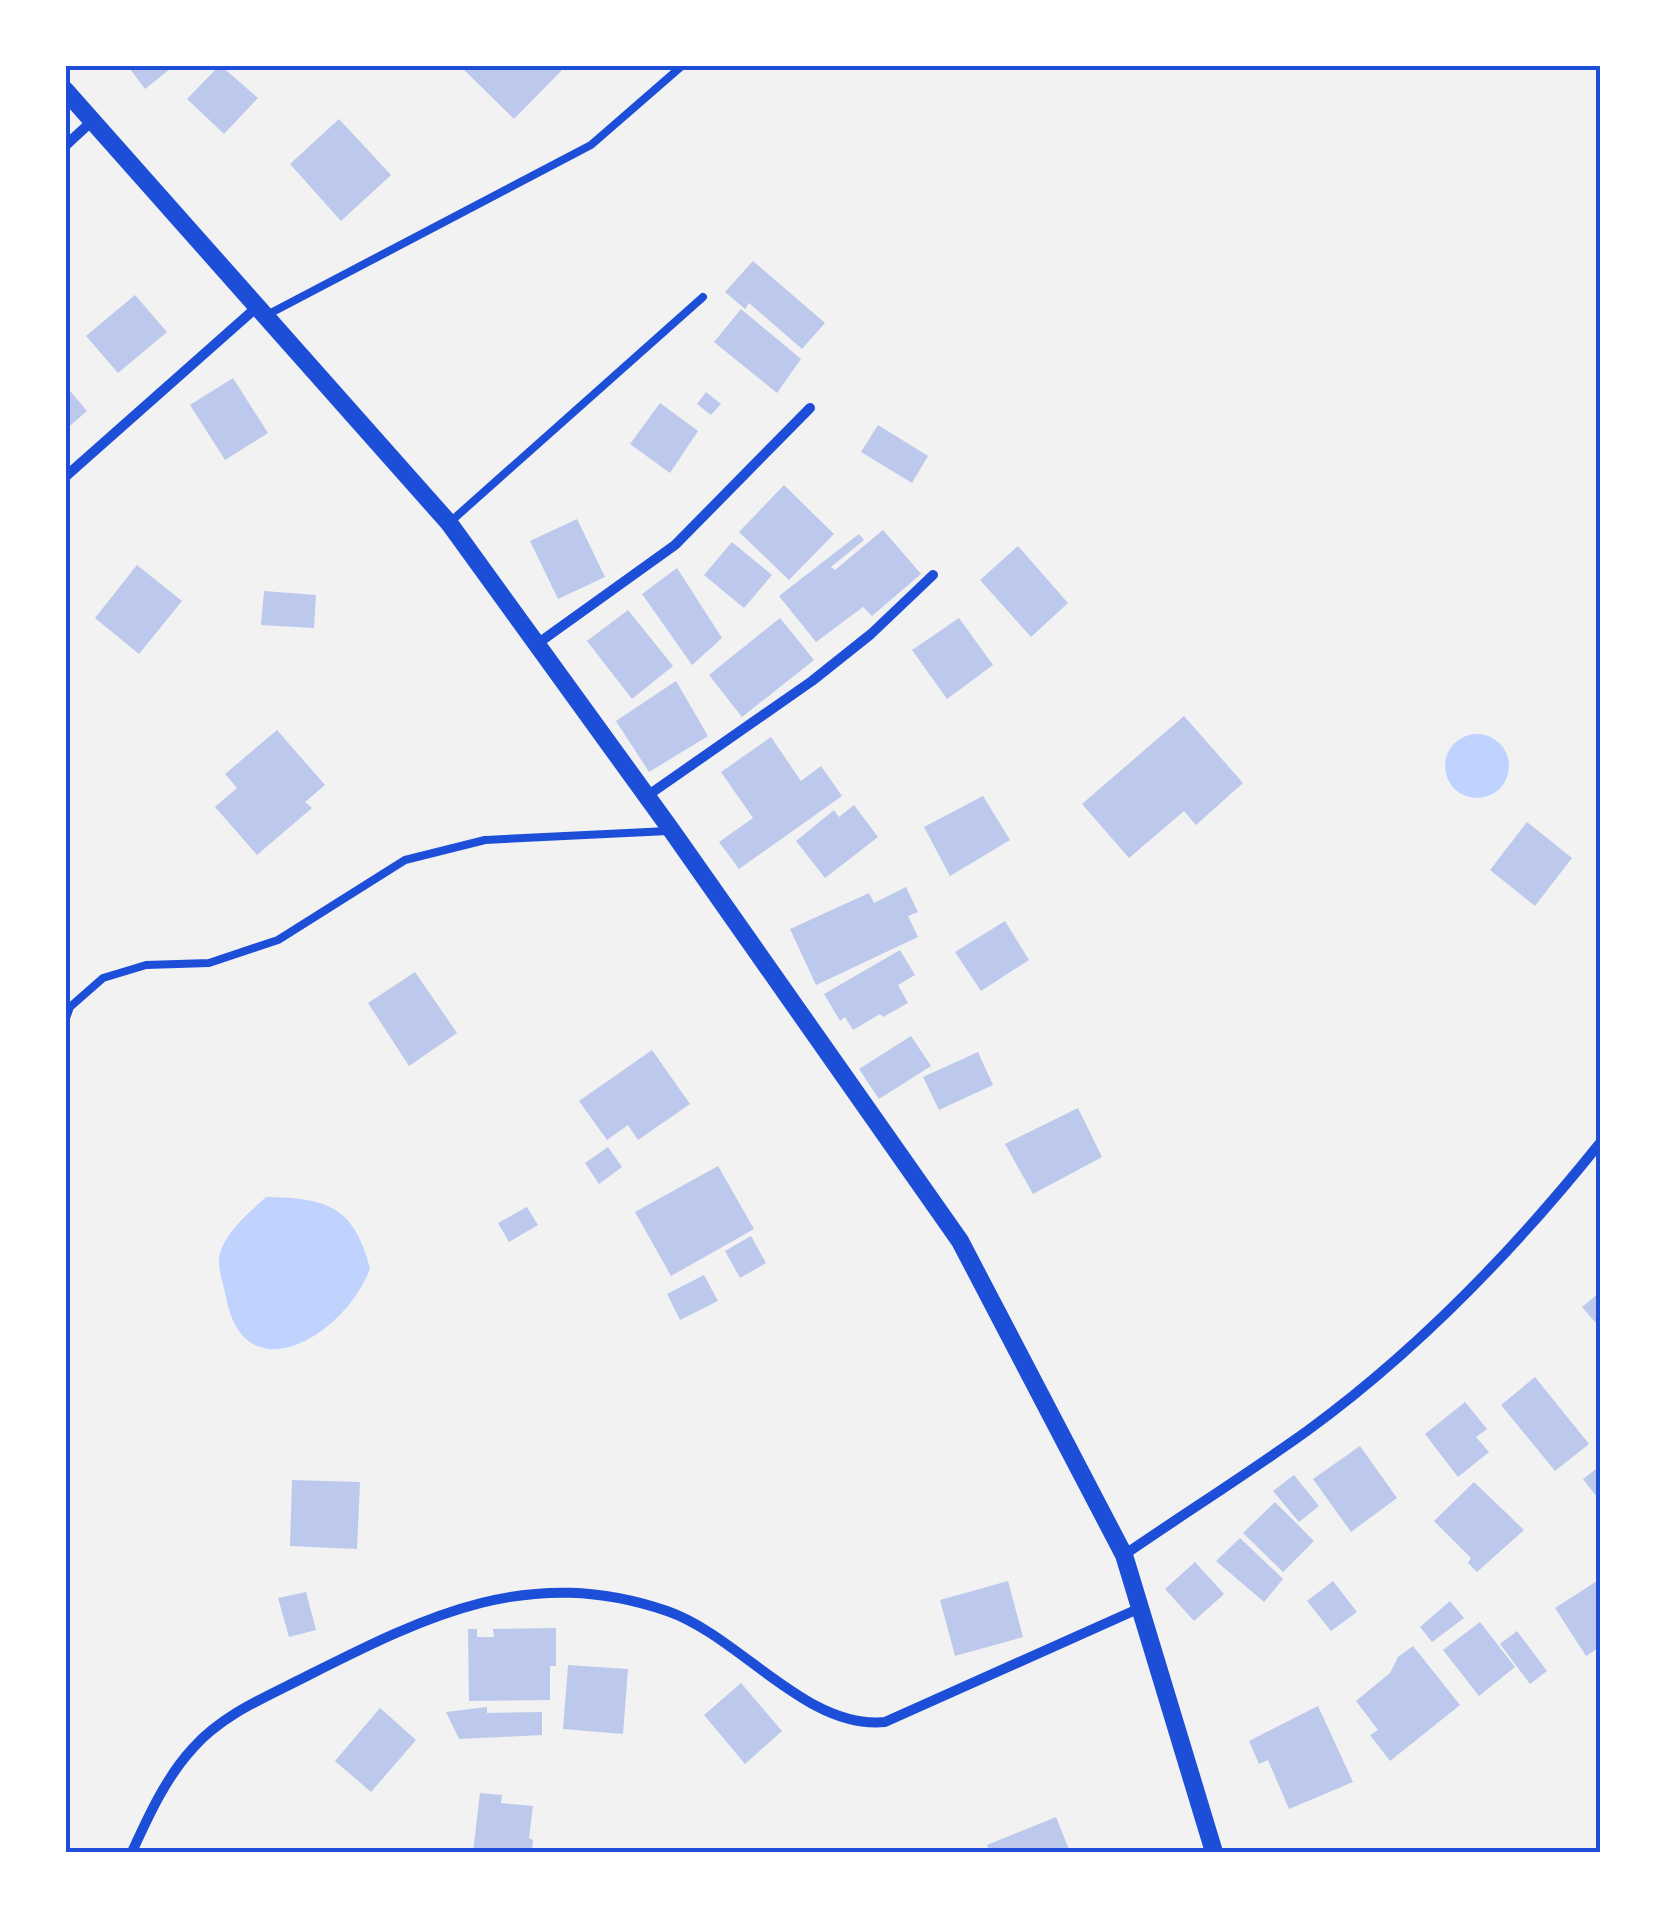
<svg xmlns="http://www.w3.org/2000/svg" width="1665" height="1917" viewBox="0 0 1665 1917" font-family="'IBM Plex Sans',sans-serif">
	<style>
		.water { fill: #bfd3fe }
		.building { fill: #bdc9ec }
		.lines { fill: none; stroke-linecap: round; stroke-linejoin: round }
		.service { stroke: #1d4ed8; stroke-width: 8 }
		.minor { stroke: #1d4ed8; stroke-width: 10 }
		.tertiary { stroke: #1d4ed8; stroke-width: 18 }
		.neatline { fill: none; stroke: #1d4ed8; stroke-width: 4 }
	</style>
	<rect width="100%" height="100%" fill="#f2f2f2"/>
	<g class="water">
		<circle cx="1477" cy="766" r="32"/>
		<path d="M266 1197C325 1198 354 1205 370 1268 349 1331 245 1399 226 1297 224 1286 218 1270 219 1259 222 1234 249 1213 266 1197Z"/>
	</g>
	<g class="building">
		<polygon points="127,65 175,65 145,89"/>
		<polygon points="220,65 258,98 224,134 187,99"/>
		<polygon points="459,65 561,65 564,68 514,119"/>
		<polygon points="339,119 391,175 341,221 290,164"/>
		<polygon points="753,261 825,323 802,349 749,303 745,309 725,292"/>
		<polygon points="135,295 167,332 118,373 86,336"/>
		<polygon points="741,309 801,359 777,393 714,342"/>
		<polygon points="233,378 268,433 225,460 190,405"/>
		<polygon points="65,385 87,411 65,430"/>
		<polygon points="706,392 721,404 711,415 697,404"/>
		<polygon points="660,403 698,431 670,473 630,444"/>
		<polygon points="878,425 928,456 912,483 861,452"/>
		<polygon points="784,485 834,534 789,580 739,532"/>
		<polygon points="577,519 605,577 558,599 530,541"/>
		<polygon points="883,530 921,574 872,616 863,607 816,642 779,596 859,534 864,540 831,567 835,570"/>
		<polygon points="732,542 772,575 744,608 704,575"/>
		<polygon points="1018,546 1068,603 1031,637 980,580"/>
		<polygon points="137,565 182,601 139,654 95,618"/>
		<polygon points="677,568 722,638 692,665 642,594"/>
		<polygon points="264,591 316,595 314,628 261,625"/>
		<polygon points="628,610 673,666 632,699 587,641"/>
		<polygon points="780,618 814,660 742,717 709,675"/>
		<polygon points="959,618 993,665 947,699 912,650"/>
		<polygon points="676,681 708,736 649,772 616,721"/>
		<polygon points="1184,716 1243,783 1196,825 1184,811 1129,858 1082,804"/>
		<polygon points="277,730 325,785 305,802 312,808 257,855 215,807 237,788 225,774"/>
		<polygon points="771,737 801,781 821,766 842,796 739,869 719,842 753,818 721,772"/>
		<polygon points="983,796 1010,840 950,876 924,827"/>
		<polygon points="854,805 878,837 825,878 796,841 834,810 839,817"/>
		<polygon points="1527,822 1572,858 1535,906 1490,870"/>
		<polygon points="906,887 918,912 908,916 918,937 816,985 790,929 869,893 874,903"/>
		<polygon points="1005,921 1029,960 981,991 955,952"/>
		<polygon points="900,950 915,975 898,985 908,1003 883,1017 880,1014 853,1030 845,1017 840,1021 824,994"/>
		<polygon points="415,972 457,1033 409,1066 368,1003"/>
		<polygon points="911,1036 931,1066 879,1099 859,1069"/>
		<polygon points="652,1050 690,1104 638,1140 628,1125 607,1140 579,1101"/>
		<polygon points="978,1052 993,1085 939,1110 923,1077"/>
		<polygon points="1078,1108 1102,1157 1033,1194 1005,1144"/>
		<polygon points="608,1147 622,1167 599,1184 585,1163"/>
		<polygon points="718,1166 754,1229 671,1276 635,1212"/>
		<polygon points="527,1207 538,1225 509,1242 498,1223"/>
		<polygon points="751,1236 766,1263 740,1278 725,1251"/>
		<polygon points="704,1275 718,1301 680,1320 667,1294"/>
		<polygon points="1600,1292 1600,1328 1582,1307"/>
		<polygon points="1535,1377 1589,1444 1555,1471 1501,1405"/>
		<polygon points="1465,1402 1487,1429 1476,1437 1489,1452 1458,1477 1425,1434"/>
		<polygon points="1360,1446 1397,1498 1351,1532 1313,1479"/>
		<polygon points="1596,1469 1600,1474 1600,1501 1583,1479"/>
		<polygon points="1294,1475 1319,1506 1299,1522 1273,1491"/>
		<polygon points="292,1480 360,1482 357,1549 290,1546"/>
		<polygon points="1474,1482 1524,1530 1477,1572 1468,1563 1471,1558 1434,1521"/>
		<polygon points="1275,1502 1314,1541 1283,1572 1243,1533"/>
		<polygon points="1240,1538 1283,1579 1264,1602 1216,1561"/>
		<polygon points="1195,1562 1224,1594 1194,1621 1165,1589"/>
		<polygon points="1600,1579 1600,1647 1586,1656 1555,1608"/>
		<polygon points="1008,1581 1023,1637 955,1656 940,1600"/>
		<polygon points="1333,1581 1357,1612 1331,1631 1307,1601"/>
		<polygon points="306,1592 316,1630 289,1637 278,1598"/>
		<polygon points="1450,1601 1464,1618 1432,1642 1420,1627"/>
		<polygon points="1480,1622 1515,1667 1479,1696 1443,1650"/>
		<polygon points="556,1628 556,1666 550,1666 550,1700 469,1701 468,1629 477,1629 477,1637 494,1637 493,1629"/>
		<polygon points="1517,1631 1547,1671 1530,1684 1500,1644"/>
		<polygon points="1413,1646 1460,1705 1390,1761 1370,1735 1378,1730 1356,1701 1390,1673 1398,1657"/>
		<polygon points="568,1665 628,1669 623,1734 563,1729"/>
		<polygon points="741,1683 782,1731 745,1764 704,1715"/>
		<polygon points="1318,1706 1353,1782 1289,1809 1268,1760 1259,1764 1249,1741"/>
		<polygon points="487,1707 487,1713 542,1712 542,1735 459,1739 446,1712"/>
		<polygon points="380,1708 416,1740 371,1792 335,1761"/>
		<polygon points="480,1793 502,1795 501,1803 533,1806 529,1838 533,1840 532,1852 473,1852"/>
		<polygon points="1056,1817 1070,1852 990,1852 987,1845"/>
	</g>
	<g class="lines">
		<g class="service">
			<polyline points="265,316 591,145 683,65"/>
			<polyline points="449,523 703,297"/>
			<polyline points="65,1021 70,1007 103,978 146,965 209,963 278,940 405,860 485,840 668,831"/>
		</g>
		<g class="minor">
			<polyline points="65,146 91,122"/>
			<polyline points="65,477 257,307"/>
			<polyline points="537,644 675,545 810,408"/>
			<polyline points="647,796 812,681 871,634 933,575"/>
			<path d="M1124 1555C1185 1513 1247 1474 1307 1431 1418 1350 1515 1249 1600 1143"/>
			<path d="M132 1852C148 1817 166 1777 193 1748 223 1714 268 1696 307 1676 428 1615 530 1564 667 1611 740 1636 806 1730 885 1722L1140 1608"/>
		</g>
		<polyline class="tertiary" points="65,90 449,523 672,831 960,1241 1124,1555 1214,1852"/>
	</g>
	<rect width="1665" height="1917" fill="none" stroke="#ffffff" stroke-width="135"/>
	<rect x="68" y="68" width="1530" height="1782" class="neatline"/>
</svg>
